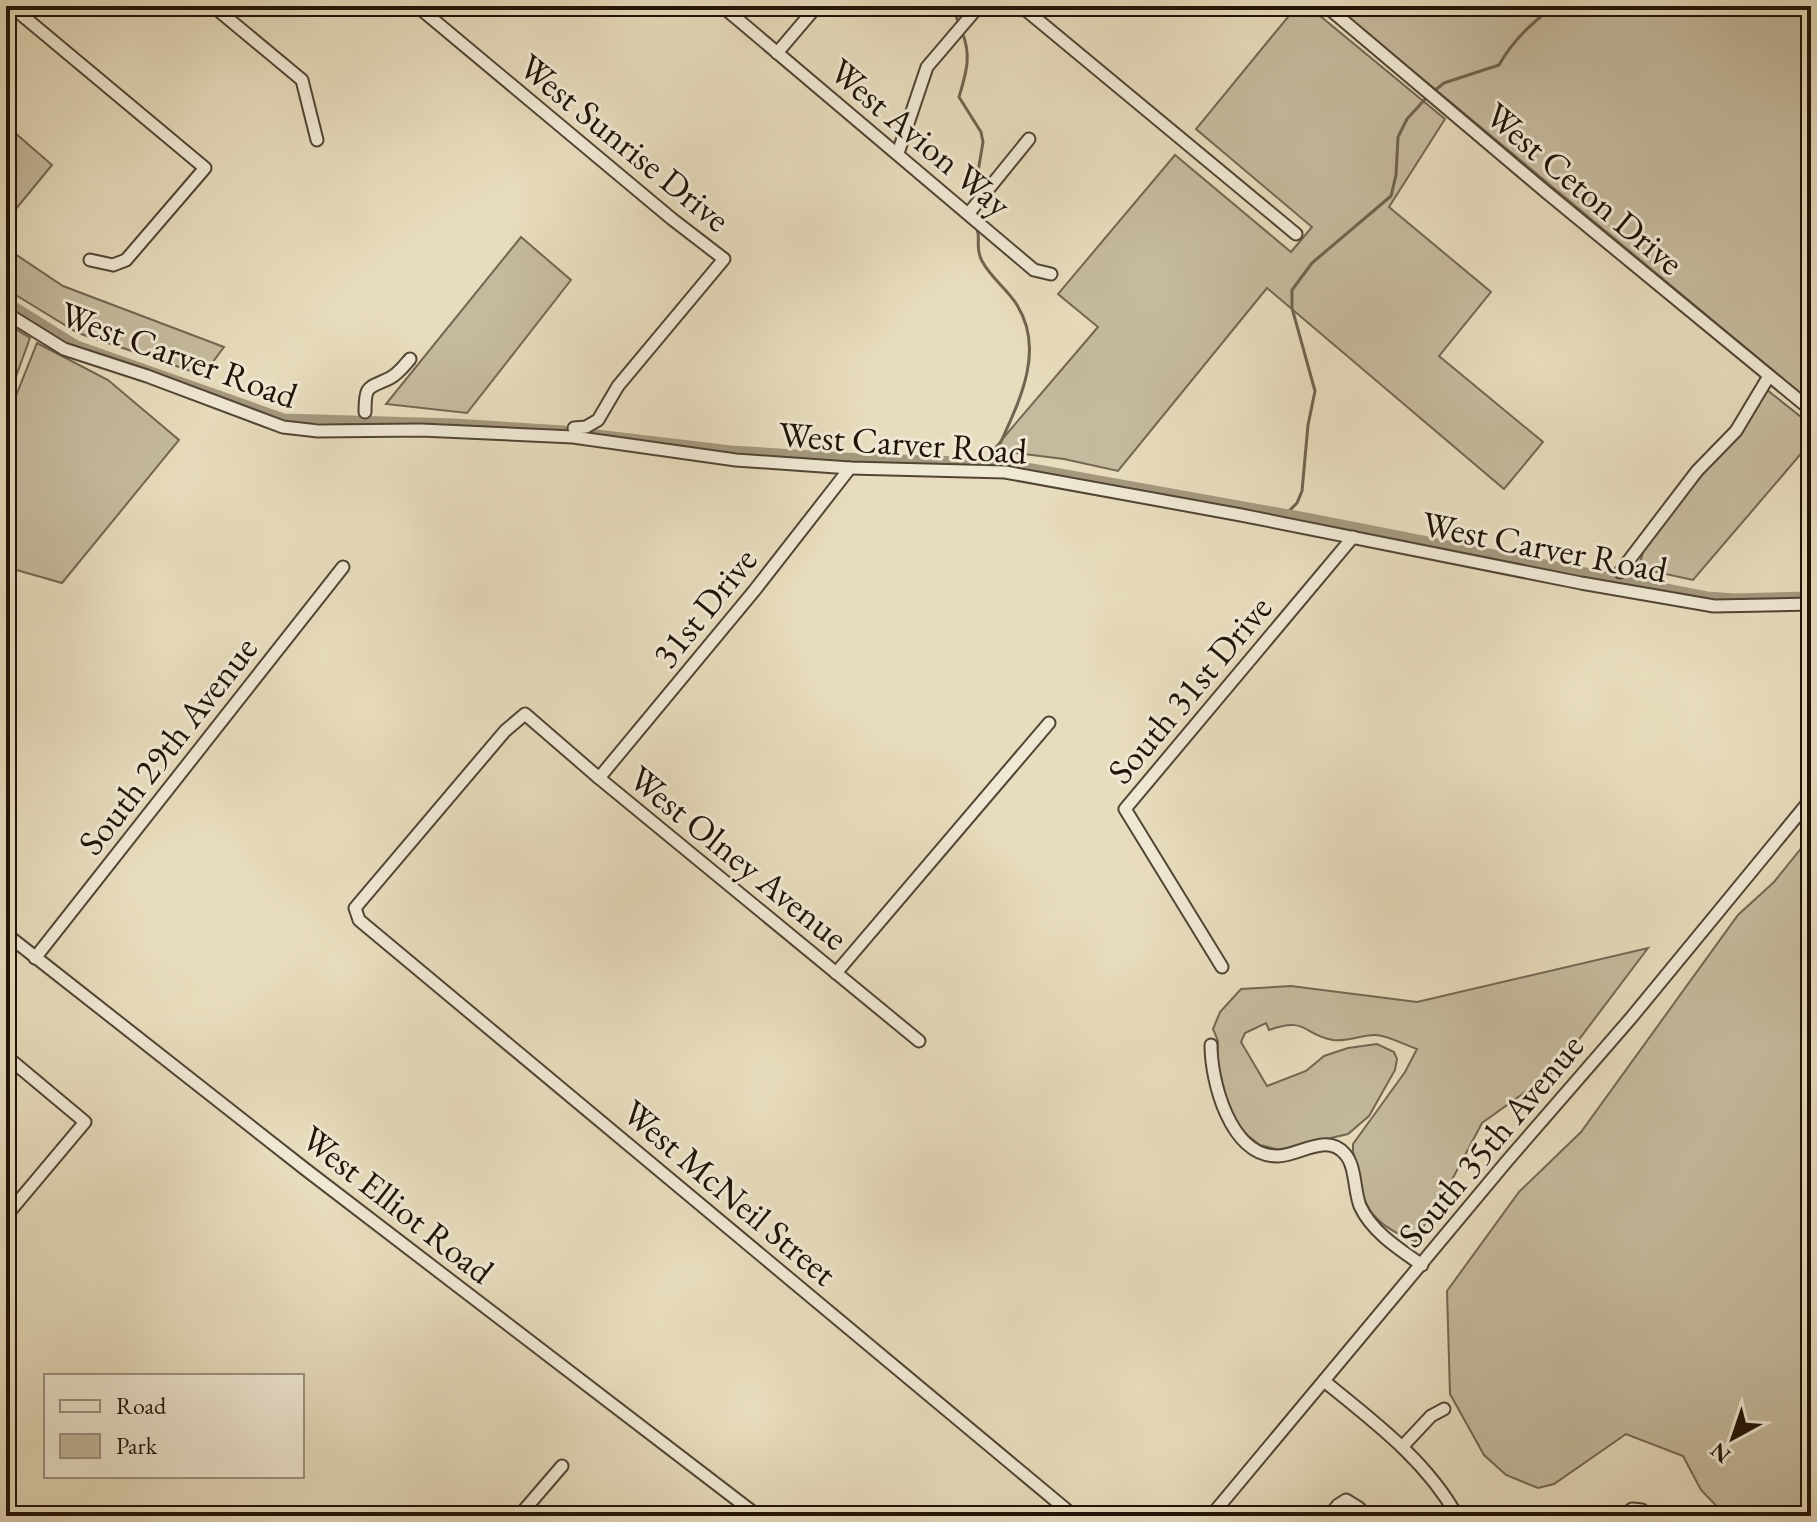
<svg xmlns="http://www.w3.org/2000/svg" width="1817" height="1522" viewBox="0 0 1817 1522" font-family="'EB Garamond',serif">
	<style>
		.green { fill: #c5ba9e; stroke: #736652; stroke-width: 2 }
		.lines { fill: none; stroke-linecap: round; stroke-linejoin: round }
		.stream { stroke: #70634f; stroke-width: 3 }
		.canal { stroke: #a4987f; stroke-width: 9 }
		.minor-casing { stroke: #524534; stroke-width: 15 }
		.minor { stroke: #efe8d4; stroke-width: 11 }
		.labels { text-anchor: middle; stroke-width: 6; stroke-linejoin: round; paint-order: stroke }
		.street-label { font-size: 36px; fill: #211307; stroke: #efe8d4 }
	</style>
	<rect width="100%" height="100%" fill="#e7dcbd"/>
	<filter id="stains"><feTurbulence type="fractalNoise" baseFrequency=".0025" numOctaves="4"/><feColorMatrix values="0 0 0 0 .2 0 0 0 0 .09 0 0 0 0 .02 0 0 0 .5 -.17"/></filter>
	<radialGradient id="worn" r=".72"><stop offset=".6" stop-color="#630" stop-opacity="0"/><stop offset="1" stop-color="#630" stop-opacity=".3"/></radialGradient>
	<g class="green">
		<polygon points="1297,6 1308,6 1445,119 1389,207 1491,292 1439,356 1543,442 1504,489 1267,288 1118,471 1064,459 993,450 1098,327 1058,294 1175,155 1291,252 1312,227 1196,129"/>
		<polygon points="1335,6 1811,6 1811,402"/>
		<polygon points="6,125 52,165 6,221"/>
		<polygon points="521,237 571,280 467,413 386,404"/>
		<polygon points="6,248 63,286 224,347 203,375 78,333 6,289"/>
		<polygon points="6,323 30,338 6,404"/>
		<polygon points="37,343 108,380 179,440 62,583 6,567 6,421"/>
		<polygon points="1766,389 1811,425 1811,442 1693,580 1638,568 1644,550"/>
		<polygon points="1811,836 1811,1516 1726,1516 1701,1490 1683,1456 1626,1434 1554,1484 1538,1488 1506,1475 1484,1455 1450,1394 1447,1291 1519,1192 1581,1132 1738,915 1774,882"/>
		<path d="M1648 948 1556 1070 1482 1123 1454 1176 1422 1229 1423 1233 1415 1242C1362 1218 1364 1204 1353 1151V1144L1405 1072 1417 1049C1405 1045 1389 1036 1376 1035 1362 1034 1350 1042 1333 1040 1303 1035 1307 1016 1269 1030L1266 1023 1245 1033 1241 1042 1267 1086 1306 1071 1324 1056 1348 1048 1377 1044 1394 1052 1397 1059 1395 1070 1369 1116 1348 1134 1279 1150 1260 1145 1243 1132 1235 1120 1220 1086 1217 1064 1218 1041 1213 1029 1220 1012 1241 989 1291 986 1417 1002Z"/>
	</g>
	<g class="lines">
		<g class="stream">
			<polyline points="953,6 959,25"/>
			<path d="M962 32C972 56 966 73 959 97L981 132 983 142 973 202"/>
			<path d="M1434 91 1444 83 1499 65C1513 40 1532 23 1554 6"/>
			<path d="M976 227C982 238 974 246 982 261 991 278 1007 289 1017 305 1049 356 1012 414 992 462"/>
			<polyline points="1286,514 1297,503 1302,491 1308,425 1315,391 1292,308 1292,290 1312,263 1391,196 1396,175 1398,137 1407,119 1428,96"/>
		</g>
		<g class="canal">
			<polyline points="6,301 77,345 284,418 453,423 564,430"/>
			<polyline points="588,433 731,450 862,458 999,462 1311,518 1707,596 1734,598 1811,596"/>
		</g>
		<defs>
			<g id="minor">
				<polyline points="11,6 205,168 126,260 113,265 90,260"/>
				<polyline points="213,6 302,80 317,140"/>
				<polyline points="417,6 672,219 724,259 618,386 598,420 586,427 574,428"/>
				<polyline points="722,6 1034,270 1051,274"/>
				<polyline points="1021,6 1296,234"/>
				<polyline points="1326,6 1546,192 1811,410"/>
				<polyline points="777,53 817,6"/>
				<polyline points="898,153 927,67 979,6"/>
				<polyline points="969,213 1029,139"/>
				<polyline points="6,313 64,349 147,376 283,427 318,431 421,430 573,437 736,460 850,468 1005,472 1241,515 1581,583 1714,606 1811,604"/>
				<path d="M365 412C365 384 368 389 390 378 398 374 404 366 410 359"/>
				<polyline points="1620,572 1697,471 1736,431 1769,376"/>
				<polyline points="599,778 754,591 850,468"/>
				<polyline points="6,934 305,1169 758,1516"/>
				<polyline points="35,958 343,567"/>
				<polyline points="1222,967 1125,809 1353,537"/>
				<polyline points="836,973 1049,723"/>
				<polyline points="919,1041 599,778 525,714 505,731 355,908 359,920 377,935 1074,1516"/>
				<path d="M1211 1045C1211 1081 1230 1156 1277 1156 1299 1156 1327 1132 1345 1154 1356 1166 1354 1191 1360 1206 1372 1232 1399 1249 1422 1265"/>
				<polyline points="6,1056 85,1122 6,1216"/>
				<path d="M1324 1381C1373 1421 1426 1460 1457 1516"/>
				<polyline points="1402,1447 1431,1416 1444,1409"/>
				<polyline points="519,1516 562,1466"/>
				<polyline points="1211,1516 1507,1161 1631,1018 1811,799"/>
				<polyline points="1329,1516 1338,1505 1346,1500 1359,1508 1366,1516"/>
				<polyline points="1623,1516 1632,1509 1642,1510 1646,1516"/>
			</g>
		</defs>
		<use href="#minor" class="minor-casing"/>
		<use href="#minor" class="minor"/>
	</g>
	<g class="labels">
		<g class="street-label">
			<text transform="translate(921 137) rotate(40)" y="13">West Avion Way</text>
			<text transform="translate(625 142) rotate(39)" y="13">West Sunrise Drive</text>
			<text transform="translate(1585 188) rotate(40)" y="13">West Ceton Drive</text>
			<text transform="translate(179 354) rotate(20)" y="13">West Carver Road</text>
			<text transform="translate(903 442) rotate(4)" y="13">West Carver Road</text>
			<text transform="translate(1545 546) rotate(11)" y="13">West Carver Road</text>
			<text transform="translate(704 607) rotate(-51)" y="13">31st Drive</text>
			<text transform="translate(1189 689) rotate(-50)" y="13">South 31st Drive</text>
			<text transform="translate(167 745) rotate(-52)" y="13">South 29th Avenue</text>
			<text transform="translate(739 857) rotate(39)" y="13">West Olney Avenue</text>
			<text transform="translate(1490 1140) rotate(-50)" y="13">South 35th Avenue</text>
			<text transform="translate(730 1192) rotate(40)" y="13">West McNeil Street</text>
			<text transform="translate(398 1204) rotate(38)" y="13">West Elliot Road</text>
		</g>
	</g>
	<rect width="1817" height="1522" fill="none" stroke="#e7dcbd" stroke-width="32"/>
	<rect x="8" y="8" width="1801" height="1506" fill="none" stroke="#211307" stroke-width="4"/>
	<rect x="16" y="16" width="1785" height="1490" fill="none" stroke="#211307" stroke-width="2"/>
	<rect x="44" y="1374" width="260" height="104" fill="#efe8d4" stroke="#9d9382" stroke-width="2"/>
	<rect x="60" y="1400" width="40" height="12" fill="#efe8d4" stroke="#9d9382" stroke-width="2"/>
	<text x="116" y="1414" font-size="24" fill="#211307">Road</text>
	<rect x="60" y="1434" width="40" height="24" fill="#c5ba9e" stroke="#9d9382" stroke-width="2"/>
	<text x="116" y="1454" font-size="24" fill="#211307">Park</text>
	<g transform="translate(1733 1438) rotate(220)" stroke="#efe8d4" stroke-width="6" paint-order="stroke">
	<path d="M0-6L14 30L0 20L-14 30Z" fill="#211307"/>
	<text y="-12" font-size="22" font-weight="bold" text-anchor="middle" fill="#211307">N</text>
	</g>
	<rect width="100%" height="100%" filter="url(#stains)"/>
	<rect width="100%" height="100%" fill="url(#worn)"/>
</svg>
